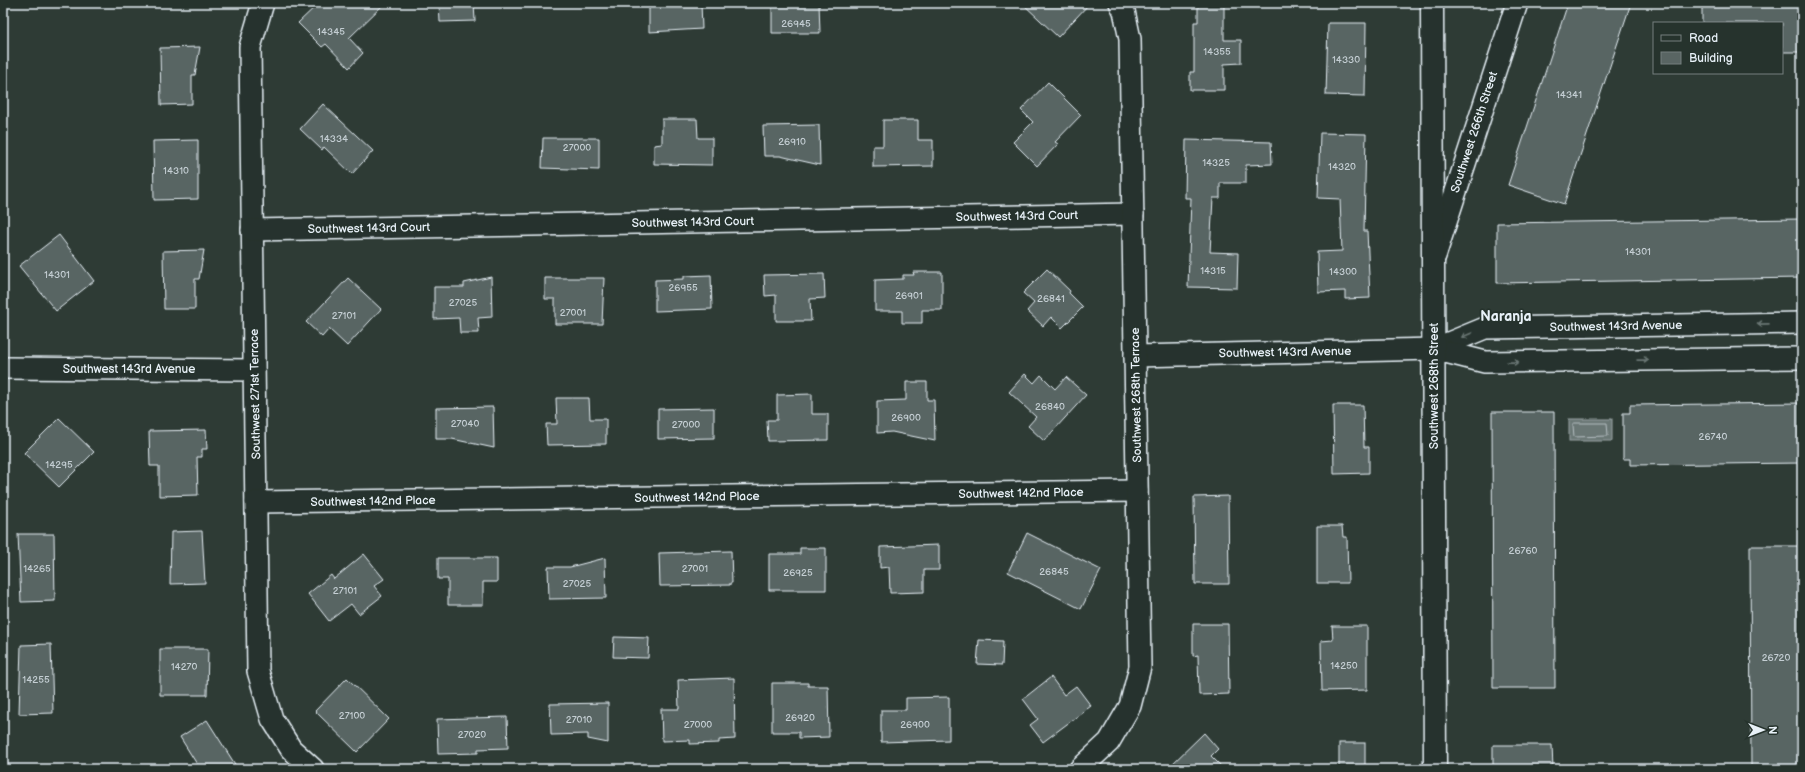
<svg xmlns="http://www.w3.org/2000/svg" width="1805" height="772" viewBox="0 0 1805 772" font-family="'Balsamiq Sans',sans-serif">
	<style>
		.water { fill: #6b7775; stroke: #9da8a9 }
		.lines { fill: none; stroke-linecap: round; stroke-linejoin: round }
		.shore { stroke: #b6c0c4; stroke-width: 1 }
		.building { fill: #596563; stroke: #e8f1f8 }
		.minor-casing { stroke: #e8f1f8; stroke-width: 24 }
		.secondary-casing { stroke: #e8f1f8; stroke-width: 25 }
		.minor { stroke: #26332d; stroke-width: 21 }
		.secondary { stroke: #26332d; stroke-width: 22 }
		.oneway { stroke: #6a7674 }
		.labels { text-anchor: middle; stroke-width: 3.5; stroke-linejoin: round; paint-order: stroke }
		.number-label { font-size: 10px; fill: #c4ced3 }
		.street-label { font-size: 12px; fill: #e8f1f8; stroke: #26332d }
		.quarter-label { font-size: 14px; font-weight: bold; fill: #e8f1f8; stroke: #26332d }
	</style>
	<rect width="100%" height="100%" fill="#2e3b35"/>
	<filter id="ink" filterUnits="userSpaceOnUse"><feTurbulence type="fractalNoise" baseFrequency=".025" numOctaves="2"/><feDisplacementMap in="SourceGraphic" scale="8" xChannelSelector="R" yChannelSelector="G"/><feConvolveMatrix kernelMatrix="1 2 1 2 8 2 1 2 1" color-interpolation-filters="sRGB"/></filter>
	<g filter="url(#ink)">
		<rect class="water" x="1569" y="419" width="43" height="22"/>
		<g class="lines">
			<polygon class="shore" points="1575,423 1607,423 1608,436 1574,437 1573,425"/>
		</g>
		<g class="building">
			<polygon points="319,3 385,3 349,38 363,53 349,68 326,44 322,47 298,23"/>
			<polygon points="439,3 474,3 475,21 440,22"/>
			<polygon points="649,3 701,3 702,29 649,32"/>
			<polygon points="772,3 819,3 820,33 772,33"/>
			<polygon points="1022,3 1090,3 1058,37"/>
			<polygon points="1198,3 1224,3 1224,40 1241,40 1241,63 1224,64 1224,90 1190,90 1190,72 1194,72 1194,22 1198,22"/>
			<polygon points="1568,3 1631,3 1564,204 1508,185"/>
			<polygon points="1702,3 1802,3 1802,52 1782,52 1782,23 1702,23"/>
			<polygon points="1328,23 1366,23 1365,96 1326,95"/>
			<polygon points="200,47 195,75 192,75 192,104 161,105 160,48"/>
			<polygon points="1048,82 1081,115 1055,142 1058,144 1037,166 1013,142 1033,122 1021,110"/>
			<polygon points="323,104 373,151 352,174 324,147 322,150 300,129"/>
			<polygon points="662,119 697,119 698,138 712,138 712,165 654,164 654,145 662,144"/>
			<polygon points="883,120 918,120 918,140 933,140 933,166 873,167 873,146 883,146"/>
			<polygon points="819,125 820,165 780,156 764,156 763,126"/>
			<polygon points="1320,133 1366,134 1364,231 1367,231 1370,298 1345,299 1345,291 1318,292 1317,252 1342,251 1340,199 1318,198"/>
			<polygon points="543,138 599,138 599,170 542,168"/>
			<polygon points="198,140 198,199 154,200 153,141"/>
			<polygon points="1186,140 1271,142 1272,164 1246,165 1246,183 1220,183 1220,198 1213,198 1210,252 1238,253 1237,288 1188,287 1191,198 1185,198"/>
			<polygon points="1802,219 1802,278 1497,283 1497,223"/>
			<polygon points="59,235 94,281 56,311 19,266"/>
			<polygon points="204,250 199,279 195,279 195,309 164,309 163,251"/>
			<polygon points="1047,269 1070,291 1069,293 1083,307 1062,328 1051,317 1043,326 1027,311 1034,303 1023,293"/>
			<polygon points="913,272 942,272 942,310 922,310 922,323 902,323 902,311 875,311 875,280 903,279 903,275 914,275"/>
			<polygon points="824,274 825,298 810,299 811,321 776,321 776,295 765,296 764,275"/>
			<polygon points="711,275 712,309 655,311 655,280 684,279 684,276"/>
			<polygon points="491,277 492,317 478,318 479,333 460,333 459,318 434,319 434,287 464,287 464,283"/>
			<polygon points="348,278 381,309 347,346 329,329 322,337 306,322"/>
			<polygon points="545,278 604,278 602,324 555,324 555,299 545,299"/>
			<polygon points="1025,374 1034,383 1041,375 1055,389 1066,377 1086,395 1044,441 1028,426 1036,417 1009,392"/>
			<polygon points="906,382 927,382 927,400 934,400 935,441 892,432 877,433 877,401 906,400"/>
			<polygon points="812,394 812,414 828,414 828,440 768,441 767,420 777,420 777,395"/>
			<polygon points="556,398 589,398 590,419 606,419 606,444 547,445 546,424 557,424"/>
			<polygon points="1802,403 1802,463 1630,465 1630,459 1623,459 1623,413 1630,413 1630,405"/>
			<polygon points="1333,405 1363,405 1364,447 1369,447 1369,473 1334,474"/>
			<polygon points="493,407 494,448 452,439 436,439 436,408"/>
			<polygon points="714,408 714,438 658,439 658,409"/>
			<polygon points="1492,412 1554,412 1555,688 1493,688"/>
			<polygon points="59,418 94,452 59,487 24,453"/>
			<polygon points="206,430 207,449 202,449 202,457 197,457 198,495 159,496 159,466 150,466 149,431"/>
			<polygon points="1228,496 1229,584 1195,584 1194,497"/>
			<polygon points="1317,526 1342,526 1343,537 1347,537 1348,583 1317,583"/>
			<polygon points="202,531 205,583 170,584 171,532"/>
			<polygon points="1027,533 1101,570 1081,609 1008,572"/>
			<polygon points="18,534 54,534 55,601 21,602"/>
			<polygon points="939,545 939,570 924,570 924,592 890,593 889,567 880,568 880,547"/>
			<polygon points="1750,546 1802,546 1802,769 1751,769"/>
			<polygon points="800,548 826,548 826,590 769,590 769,554 800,554"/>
			<polygon points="731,551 732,583 730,583 730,585 660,586 659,553"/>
			<polygon points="364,554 384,579 374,586 382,596 359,614 351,604 329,621 308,594 331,575 334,579"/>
			<polygon points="438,558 497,558 497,582 483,582 483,605 448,605 448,579 438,579"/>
			<polygon points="605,558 606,598 549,599 548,567 570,567"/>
			<polygon points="1193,624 1228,624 1229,694 1199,695 1198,655 1193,656"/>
			<polygon points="1332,626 1367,626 1367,690 1322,691 1321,641 1333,640"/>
			<polygon points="614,637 649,638 648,658 613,657"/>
			<polygon points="979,640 1003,641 1002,665 977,664"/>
			<polygon points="51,644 53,713 19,714 21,645"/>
			<polygon points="160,649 208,649 207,695 160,695"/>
			<polygon points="1051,677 1064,695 1076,686 1091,706 1043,742 1030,725 1038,719 1023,699"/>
			<polygon points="347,678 389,719 357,752 315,711"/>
			<polygon points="734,678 735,739 719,740 719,743 690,744 690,740 662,741 661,709 679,709 678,680"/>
			<polygon points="772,683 808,683 808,686 828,686 829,737 799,738 799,732 772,732"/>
			<polygon points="949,697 949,740 881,742 881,710 906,710 906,698"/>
			<polygon points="608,703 608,743 588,739 588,734 551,735 550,704"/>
			<polygon points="507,717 508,748 478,749 478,753 438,754 437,719"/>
			<polygon points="207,720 238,769 200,769 180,737"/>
			<polygon points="1204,733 1218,749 1211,756 1224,769 1167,769"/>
			<rect x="1339" y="743" width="26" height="26"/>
			<polygon points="1493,745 1552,745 1553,769 1493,769"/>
		</g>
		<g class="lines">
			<defs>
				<g id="minor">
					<polyline points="263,3 250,47 258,671 272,719 291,749 313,769"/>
					<polyline points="252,230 1133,214"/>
					<polyline points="1435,256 1517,3"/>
					<polyline points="1434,349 1485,328 1802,323"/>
					<polyline points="1135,356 1434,349 1485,362 1802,358"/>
					<polyline points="3,368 254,370"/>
					<polyline points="256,502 1137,491"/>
					<polyline points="1080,769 1109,742 1130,706 1140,667 1130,39 1124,11 1120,3"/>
				</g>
				<polyline id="secondary" points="1432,3 1435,769"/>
			</defs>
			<use href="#minor" class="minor-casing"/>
			<use href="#secondary" class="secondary-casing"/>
			<use href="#minor" class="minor"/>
			<use href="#secondary" class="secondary"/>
		</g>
		<defs><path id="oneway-shaft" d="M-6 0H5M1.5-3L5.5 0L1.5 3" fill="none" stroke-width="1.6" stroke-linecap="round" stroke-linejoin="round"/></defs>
		<g class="oneway">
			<use href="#oneway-shaft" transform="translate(1763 324) rotate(179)"/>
			<use href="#oneway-shaft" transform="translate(1467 335) rotate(157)"/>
			<use href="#oneway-shaft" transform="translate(1643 360) rotate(-1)"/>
			<use href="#oneway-shaft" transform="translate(1513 362) rotate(-1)"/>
		</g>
	</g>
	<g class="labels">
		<g class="number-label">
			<text x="796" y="27">26945</text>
			<text x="331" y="35">14345</text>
			<text x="1217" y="55">14355</text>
			<text x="1346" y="63">14330</text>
			<text x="1569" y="98">14341</text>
			<text x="334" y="142">14334</text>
			<text x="792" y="145">26910</text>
			<text x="577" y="151">27000</text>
			<text x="1216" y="166">14325</text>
			<text x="1342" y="170">14320</text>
			<text x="176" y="174">14310</text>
			<text x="1638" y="255">14301</text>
			<text x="1213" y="274">14315</text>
			<text x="1343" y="275">14300</text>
			<text x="57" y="278">14301</text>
			<text x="683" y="291">26955</text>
			<text x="909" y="299">26901</text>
			<text x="1051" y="302">26841</text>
			<text x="463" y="306">27025</text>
			<text x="573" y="316">27001</text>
			<text x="344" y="319">27101</text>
			<text x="1050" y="410">26840</text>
			<text x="906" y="421">26900</text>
			<text x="465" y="427">27040</text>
			<text x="686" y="428">27000</text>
			<text x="1713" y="440">26740</text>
			<text x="59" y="468">14295</text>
			<text x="1523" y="554">26760</text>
			<text x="37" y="572">14265</text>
			<text x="695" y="572">27001</text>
			<text x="1054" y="575">26845</text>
			<text x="798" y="576">26925</text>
			<text x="577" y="587">27025</text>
			<text x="345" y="594">27101</text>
			<text x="1776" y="661">26720</text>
			<text x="1344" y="669">14250</text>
			<text x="184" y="670">14270</text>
			<text x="36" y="683">14255</text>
			<text x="352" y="719">27100</text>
			<text x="800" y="721">26920</text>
			<text x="579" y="723">27010</text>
			<text x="698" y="728">27000</text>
			<text x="915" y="728">26900</text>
			<text x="472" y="738">27020</text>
		</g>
		<g class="street-label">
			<text transform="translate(1474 132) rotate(-72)" y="4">Southwest 266th Street</text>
			<text transform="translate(1017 216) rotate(-1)" y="4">Southwest 143rd Court</text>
			<text transform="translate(693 222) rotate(-1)" y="4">Southwest 143rd Court</text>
			<text transform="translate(369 228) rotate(-1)" y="4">Southwest 143rd Court</text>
			<text transform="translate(1616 326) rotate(-1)" y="4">Southwest 143rd Avenue</text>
			<text transform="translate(1285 352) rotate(-1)" y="4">Southwest 143rd Avenue</text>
			<text x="129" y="373">Southwest 143rd Avenue</text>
			<text transform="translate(1434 386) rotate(-90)" y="4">Southwest 268th Street</text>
			<text transform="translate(255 394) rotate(-91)" y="4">Southwest 271st Terrace</text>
			<text transform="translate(1136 395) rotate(-91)" y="4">Southwest 268th Terrace</text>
			<text transform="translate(1021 493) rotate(-1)" y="4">Southwest 142nd Place</text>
			<text transform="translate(697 497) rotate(-1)" y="4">Southwest 142nd Place</text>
			<text transform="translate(373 501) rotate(-1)" y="4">Southwest 142nd Place</text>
		</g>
		<g class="quarter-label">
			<text x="1506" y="321">Naranja</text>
		</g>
	</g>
	<rect width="1805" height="772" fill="none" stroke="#26332d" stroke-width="16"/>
	<rect x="8" y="8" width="1789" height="756" fill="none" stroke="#e8f1f8" stroke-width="1.5" filter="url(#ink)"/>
	<rect x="1653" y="22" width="130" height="52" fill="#26332d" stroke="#747f7e"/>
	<rect x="1661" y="35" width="20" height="6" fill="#26332d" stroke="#747f7e"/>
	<text x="1689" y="42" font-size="12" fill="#e8f1f8">Road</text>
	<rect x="1661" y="52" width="20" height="12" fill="#596563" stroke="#747f7e"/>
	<text x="1689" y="62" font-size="12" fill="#e8f1f8">Building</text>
	<g transform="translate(1763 730) rotate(90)" stroke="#26332d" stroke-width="3" paint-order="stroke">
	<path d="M0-3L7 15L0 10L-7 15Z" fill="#e8f1f8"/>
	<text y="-6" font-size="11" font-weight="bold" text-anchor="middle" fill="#e8f1f8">N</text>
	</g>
</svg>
